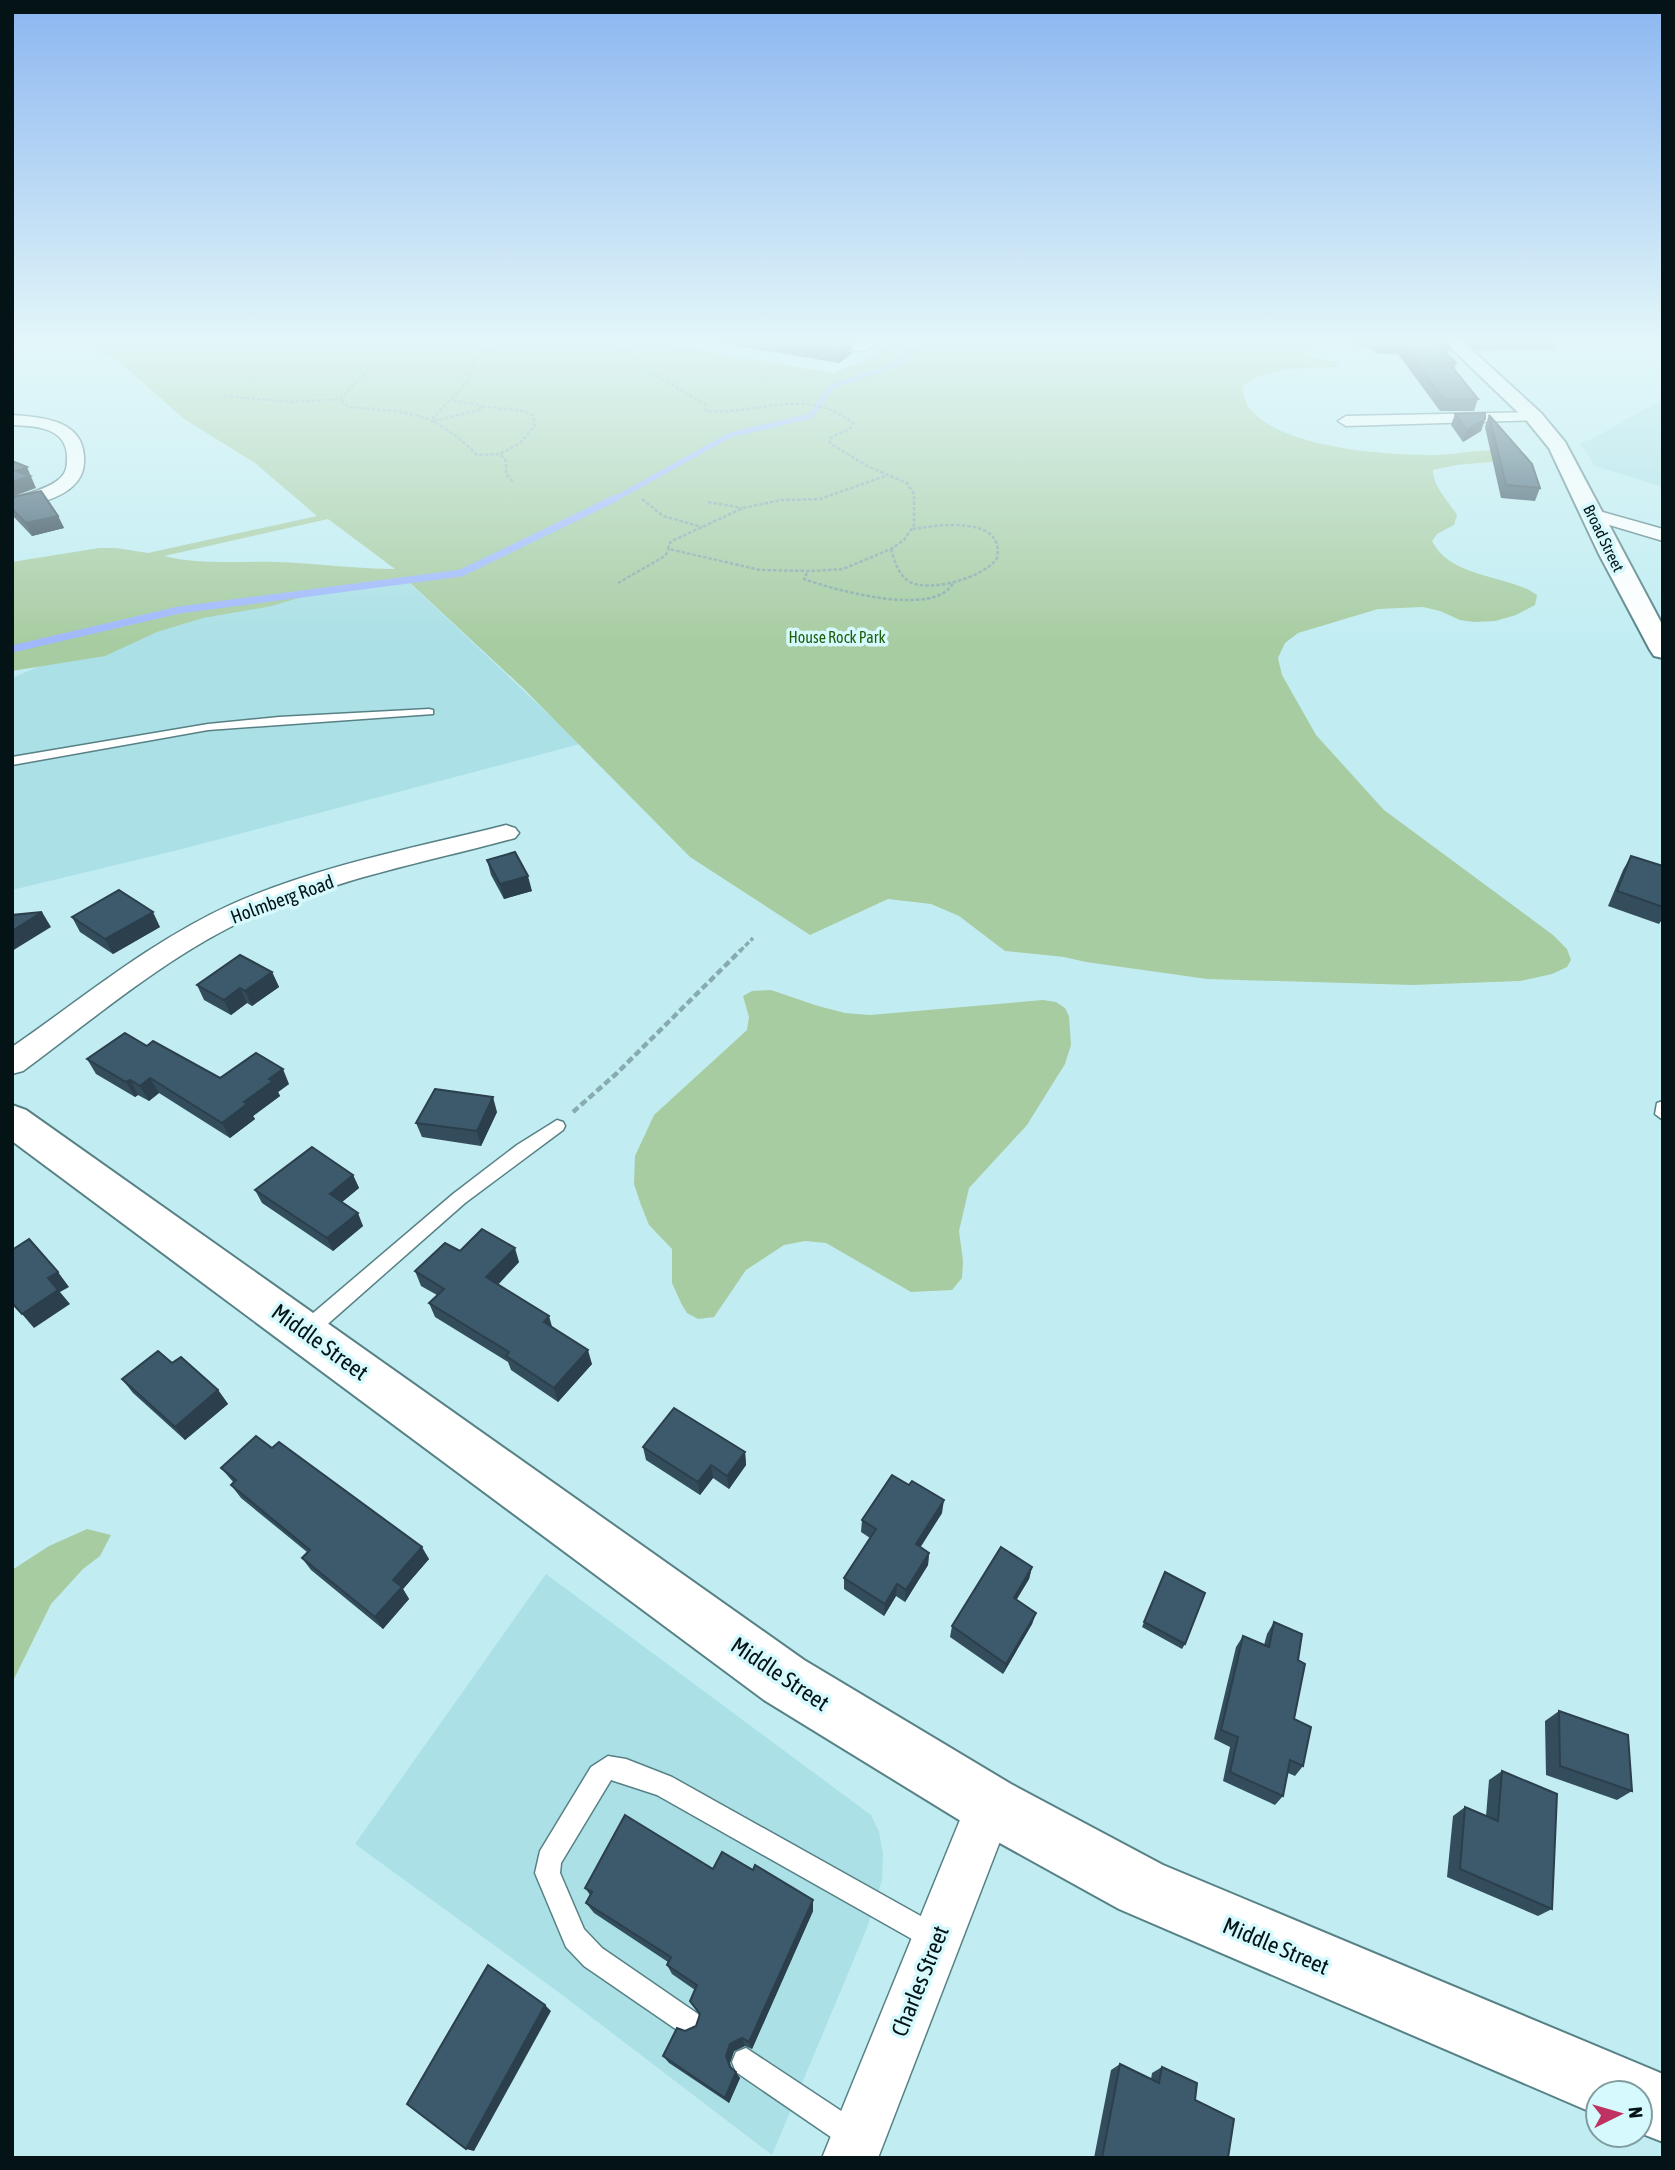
<svg xmlns="http://www.w3.org/2000/svg" width="1675" height="2170" viewBox="0 0 1675 2170" font-family="'Asap Condensed',sans-serif">
	<style>
		.built { fill: #abe0e6 }
		.green { fill: #a8cca1; fill-rule: evenodd }
		.lines { fill: none; stroke-linecap: round; stroke-linejoin: round }
		.stream-far1 { stroke: #a0b8fc; stroke-width: 5 }
		.stream { stroke: #a0b8fc; stroke-width: 7 }
		.service-casing { stroke: #578185; stroke-width: 3 }
		.minor-casing { stroke: #578185; stroke-width: 3 }
		.secondary-casing { stroke: #578185; stroke-width: 4 }
		.path-far2 { stroke: #88abaf; stroke-width: 2.5; stroke-dasharray: 3.5 2; stroke-linecap: butt }
		.path-far1 { stroke: #88abaf; stroke-width: 3.5; stroke-dasharray: 5 2.5; stroke-linecap: butt }
		.path { stroke: #88abaf; stroke-width: 4.5; stroke-dasharray: 7 3.5; stroke-linecap: butt }
		.service { fill: #fff; fill-rule: evenodd }
		.minor { fill: #fff; fill-rule: evenodd }
		.secondary { fill: #fff; fill-rule: evenodd }
		.wall { fill: #344d5d }
		.shaded-wall { fill: #2b3f4c }
		.building { fill: #3d5a6c; stroke: #2b3f4c; stroke-width: 2 }
		.labels { text-anchor: middle; stroke-width: 7; stroke-linejoin: round; paint-order: stroke }
		.far-street-label { font-size: 16px; fill: #041315; stroke: #d5f9fd }
		.far-park-label { font-size: 16px; fill: #1d5f0b; stroke: #d5f9fd }
		.street-label { font-size: 19px; fill: #041315; stroke: #d5f9fd }
		.near-street-label { font-size: 23px; fill: #041315; stroke: #d5f9fd }
	</style>
	<rect width="100%" height="100%" fill="#c1edf2"/>
	<g class="built">
		<polygon points="1663,399 1663,487 1595,466 1580,443 1594,438"/>
		<polygon points="397,571 580,744 178,850 12,890 12,678 166,612"/>
		<polygon points="546,1574 871,1815 879,1832 883,1854 882,1880 867,1928 772,2155 561,1994 355,1844"/>
	</g>
	<g class="green">
		<path d="M94 341H647L833 373 858 363 894 341H1307L1312 347 1304 352 1307 356 1340 363 1337 367C1304 368 1270 366 1242 386 1244 395 1245 404 1252 411 1286 449 1388 455 1436 455 1466 454 1497 445 1526 455L1524 459 1456 465 1433 470C1432 485 1450 503 1457 515L1454 525 1437 534 1432 541C1449 575 1498 575 1529 590L1537 595 1535 605 1516 615 1495 621 1474 622 1460 620 1440 611 1423 607 1378 609 1298 633 1285 643 1278 658 1282 675 1316 735 1384 810 1553 935 1567 949 1571 960 1567 967 1552 974 1520 981 1412 985 1207 979 1086 962 1064 957 1005 951 959 916 931 904 888 899 810 935 690 857 523 688 407 580 335 587 272 606 203 618 157 632 105 656 12 671V562L99 548H116L148 553 317 516 255 463 184 419 114 357H100ZM328 519 395 569C355 569 316 563 276 562 238 561 201 565 164 556Z"/>
		<polygon points="771,990 818,1006 845,1013 870,1015 1043,1000 1056,1002 1065,1008 1069,1016 1071,1045 1065,1064 1027,1125 969,1188 959,1231 963,1261 962,1278 952,1290 911,1292 826,1243 805,1241 784,1245 746,1270 714,1317 698,1319 687,1313 682,1305 672,1283 672,1249 649,1225 641,1205 634,1184 635,1156 654,1115 747,1030 749,1017 743,996 752,991"/>
		<polygon points="87,1529 111,1535 100,1556 83,1569 51,1604 12,1683 12,1570 49,1546"/>
	</g>
	<g class="lines">
		<polyline class="stream-far1" points="613,500 730,435 810,416 833,386 893,366 917,347 953,341"/>
		<polyline class="stream" points="12,649 179,610 461,573 616,498"/>
		<defs>
			<g id="service">
				<polygon points="429,709 433,710 433,714 208,730 12,765 12,757 208,724 279,717"/>
				<polygon points="1663,1101 1663,1120 1655,1114 1657,1103"/>
				<polygon points="557,1120 563,1122 565,1126 563,1130 465,1203 313,1337 306,1339 299,1337 297,1331 299,1325 453,1194 517,1145"/>
				<polygon points="608,1756 626,1759 672,1777 944,1929 948,1938 944,1947 935,1951 926,1947 657,1795 611,1780 561,1863 560,1873 584,1929 602,1948 698,2014 702,2023 698,2032 689,2036 680,2032 584,1966 566,1947 535,1873 540,1851 591,1767"/>
				<polygon points="746,2048 864,2126 868,2136 864,2146 854,2150 844,2146 736,2072 732,2062 736,2052"/>
			</g>
			<g id="minor">
				<path d="M821 341H853L871 344 873 347C863 355 831 349 821 341Z"/>
				<polygon points="1534,412 1542,417 1540,420 1346,426 1338,421 1346,416"/>
				<path d="M12 415C42 417 82 420 84 456 85 467 82 478 73 486 60 499 30 506 12 510V499C27 493 46 490 58 480 67 473 67 466 67 456 66 427 35 426 12 425Z"/>
				<polygon points="1592,509 1663,529 1663,541 1586,518 1583,514 1586,510"/>
				<path d="M506 825 515 828 519 833 515 838C427 862 335 879 251 917 168 955 96 1017 23 1071L12 1074V1047C83 998 151 941 230 905 317 866 414 848 506 825Z"/>
				<polygon points="990,1781 1007,1788 1014,1805 878,2158 822,2158 973,1788"/>
			</g>
			<g id="secondary">
				<polygon points="1444,341 1462,341 1541,413 1565,442 1663,626 1663,658 1654,656 1650,650 1599,554 1549,448 1527,421"/>
				<polygon points="12,1105 26,1110 804,1660 1011,1784 1163,1865 1663,2074 1663,2142 1640,2133 1640,2093 1598,2093 1598,2115 1119,1909 969,1826 764,1700 12,1141"/>
			</g>
		</defs>
		<use href="#service" class="service-casing"/>
		<use href="#minor" class="minor-casing"/>
		<use href="#secondary" class="secondary-casing"/>
		<g class="path-far2">
			<path d="M377 341 382 350 379 357 340 399 348 407C408 412 432 410 477 455L500 454 506 461V474L514 483"/>
			<polyline points="483,341 486,351"/>
			<path d="M590 341 628 351 648 370 706 405V411C761 415 806 385 854 424 847 434 835 432 829 440L831 444 867 466 907 483 914 494V525L904 540 891 549 843 569 811 571 760 570 669 549 668 545 672 541 743 508 781 500 820 499 888 475"/>
			<polyline points="224,396 291,402 340,399"/>
			<polyline points="482,406 523,411 533,415 535,426 520,443 500,454"/>
			<polyline points="432,419 468,381 476,358 507,341"/>
			<polyline points="434,421 482,409 479,405 450,400"/>
			<polyline points="642,499 663,516 702,527"/>
			<polyline points="708,502 742,508"/>
			<path d="M891 549C895 562 898 575 910 582 930 593 986 577 997 558 1006 515 936 525 913 529"/>
			<path d="M807 573 804 579C834 590 935 618 953 583"/>
			<polyline points="618,583 665,556 669,549"/>
		</g>
		<polyline class="path-far1" points="740,951 753,938"/>
		<polyline class="path" points="573,1112 616,1074 741,950"/>
		<use href="#service" class="service"/>
		<use href="#minor" class="minor"/>
		<use href="#secondary" class="secondary"/>
	</g>
	<g class="wall">
		<polygon points="709,341 846,341 852,353 839,363"/>
		<polygon points="1347,341 1452,341 1450,350 1445,351 1456,363 1454,369 1478,399 1474,411 1440,411 1398,354 1378,354 1370,348 1353,345"/>
		<polygon points="1465,341 1556,341 1553,349 1475,350"/>
		<polygon points="1455,414 1485,419 1481,431 1463,442 1451,425"/>
		<polygon points="1489,415 1540,488 1535,501 1501,498 1485,427"/>
		<polygon points="12,497 58,516 64,528 32,536 12,515"/>
		<polygon points="1631,856 1663,866 1663,918 1659,924 1608,906 1623,870"/>
		<polygon points="487,860 532,891 504,899 491,875"/>
		<polygon points="72,917 160,927 113,954 80,932"/>
		<polygon points="272,972 279,987 252,1006 247,1003 231,1015 204,1000 197,985"/>
		<polygon points="147,1046 220,1078 289,1084 278,1092 280,1096 253,1116 255,1119 230,1138 159,1093 149,1101 138,1095 135,1097 96,1074 87,1059"/>
		<polygon points="497,1112 481,1146 422,1137 416,1123"/>
		<polygon points="353,1175 359,1188 342,1202 363,1226 333,1251 262,1203 255,1190"/>
		<polygon points="460,1251 519,1262 498,1285 552,1327 592,1364 558,1402 511,1370 508,1362 435,1317 429,1303 437,1295 421,1286 415,1271"/>
		<polygon points="172,1363 218,1390 228,1404 185,1440 133,1393 122,1379"/>
		<polygon points="643,1447 745,1452 746,1465 729,1489 713,1478 700,1495 646,1460"/>
		<polygon points="272,1448 429,1559 403,1589 409,1599 383,1629 311,1570 302,1558 307,1552 241,1498 231,1485 234,1483 221,1468"/>
		<polygon points="942,1513 920,1547 929,1553 928,1565 905,1602 896,1596 884,1616 844,1589 844,1578 870,1538 861,1532 862,1520"/>
		<polygon points="1032,1567 1029,1579 1016,1600 1036,1613 1032,1624 1003,1674 950,1637 952,1626"/>
		<polygon points="1165,1572 1185,1644 1182,1649 1142,1627"/>
		<polygon points="1274,1622 1298,1660 1294,1719 1303,1766 1295,1776 1288,1773 1283,1796 1275,1805 1223,1781 1230,1747 1214,1739 1236,1647 1243,1636 1264,1645 1267,1634"/>
		<polygon points="1559,1711 1632,1791 1617,1800 1546,1775 1545,1721"/>
		<polygon points="1502,1771 1552,1909 1538,1916 1447,1877 1453,1816 1465,1807 1486,1816 1489,1780"/>
		<polygon points="713,1869 813,1911 752,2049 745,2046 734,2051 730,2063 731,2068 740,2078 729,2103 669,2063 663,2056 685,2031 696,2026 700,2015 690,2001 695,1990 672,1974 667,1965 668,1962 594,1913 586,1903 590,1895 585,1888"/>
		<polygon points="1120,2064 1151,2079 1152,2073 1162,2067 1195,2100 1228,2158 1094,2158 1111,2070"/>
	</g>
	<g class="shaded-wall">
		<polygon points="1443,341 1452,341 1450,350 1433,352 1436,342"/>
		<polygon points="853,342 852,353 839,363 839,352"/>
		<polygon points="1485,419 1481,431 1463,442 1467,430"/>
		<polygon points="27,467 36,488 12,497 12,482 16,471"/>
		<polygon points="58,516 64,528 32,536 26,523"/>
		<polygon points="528,876 532,891 504,899 500,884"/>
		<polygon points="42,912 51,927 12,951 12,931"/>
		<polygon points="153,912 160,927 113,954 105,939"/>
		<polygon points="272,972 279,987 252,1006 245,991"/>
		<polygon points="240,988 247,1003 231,1015 224,1000"/>
		<polygon points="283,1069 289,1084 278,1092 280,1096 253,1116 255,1119 230,1138 222,1123 269,1079"/>
		<polygon points="150,1078 159,1093 149,1101 140,1086"/>
		<polygon points="130,1080 138,1095 135,1097 126,1082"/>
		<polygon points="493,1097 497,1112 481,1146 477,1131"/>
		<polygon points="353,1175 359,1188 336,1207 330,1194"/>
		<polygon points="358,1213 363,1226 333,1251 327,1238"/>
		<polygon points="515,1248 519,1262 491,1291 486,1277"/>
		<polygon points="58,1272 69,1287 60,1292 70,1304 34,1328 22,1314 48,1278"/>
		<polygon points="549,1316 553,1330 544,1322"/>
		<polygon points="588,1350 592,1364 558,1402 554,1388"/>
		<polygon points="218,1390 228,1404 185,1440 175,1427"/>
		<polygon points="745,1452 746,1465 729,1489 727,1476"/>
		<polygon points="711,1465 713,1478 700,1495 698,1482"/>
		<polygon points="944,1500 942,1513 915,1556 916,1544"/>
		<polygon points="422,1547 429,1559 403,1589 409,1599 383,1629 375,1617 393,1580"/>
		<polygon points="929,1553 928,1565 905,1602 906,1590"/>
		<polygon points="1032,1567 1029,1579 1011,1609 1014,1598"/>
		<polygon points="897,1584 896,1596 884,1616 885,1604"/>
		<polygon points="1036,1613 1032,1624 1003,1674 1006,1664"/>
		<polygon points="813,1900 813,1911 752,2049 749,2042"/>
		<polygon points="545,2005 551,2011 474,2151 466,2149"/>
		<polygon points="742,2038 745,2046 734,2051 730,2063 734,2073 726,2056 730,2044"/>
		<polygon points="736,2072 740,2078 729,2103 725,2098"/>
	</g>
	<g class="building">
		<polygon points="773,341 846,341 853,342 839,352"/>
		<polygon points="1377,341 1443,341 1436,342 1456,363 1449,363 1478,399 1444,400 1402,343 1381,344"/>
		<polygon points="1485,413 1485,419 1467,430 1455,414"/>
		<polygon points="1489,415 1532,464 1540,488 1506,485"/>
		<polygon points="12,461 27,467 16,471 30,476 12,482"/>
		<polygon points="41,491 58,516 26,523 12,509 12,497"/>
		<polygon points="515,852 528,876 500,884 487,860"/>
		<polygon points="1631,856 1663,866 1663,907 1617,891"/>
		<polygon points="119,890 153,912 105,939 72,917"/>
		<polygon points="42,912 12,931 12,915"/>
		<polygon points="240,955 272,972 245,991 240,988 224,1000 197,985"/>
		<polygon points="125,1033 147,1046 153,1041 220,1078 256,1053 283,1069 269,1079 273,1081 244,1102 247,1104 222,1123 150,1078 140,1086 130,1080 126,1082 87,1059"/>
		<polygon points="435,1089 493,1097 477,1131 416,1123"/>
		<polygon points="312,1147 353,1175 330,1194 358,1213 327,1238 255,1190"/>
		<polygon points="482,1229 515,1248 486,1277 549,1316 544,1322 588,1350 554,1388 506,1356 509,1352 429,1303 444,1289 415,1271 445,1243 460,1251"/>
		<polygon points="29,1239 58,1272 48,1278 58,1290 22,1314 12,1303 12,1250"/>
		<polygon points="158,1351 172,1363 181,1357 218,1390 175,1427 122,1379"/>
		<polygon points="674,1408 745,1452 727,1476 711,1465 698,1482 643,1447"/>
		<polygon points="256,1436 272,1448 279,1442 422,1547 393,1580 402,1587 375,1617 302,1558 310,1550 231,1485 236,1480 221,1468"/>
		<polygon points="892,1475 909,1485 912,1481 944,1500 916,1544 929,1553 906,1590 897,1584 885,1604 844,1578 876,1529 862,1520"/>
		<polygon points="1001,1547 1032,1567 1014,1598 1036,1613 1006,1664 952,1626"/>
		<polygon points="1165,1572 1205,1593 1185,1644 1144,1622"/>
		<polygon points="1274,1622 1302,1634 1298,1660 1305,1664 1294,1719 1311,1727 1303,1766 1290,1760 1283,1796 1230,1772 1238,1737 1221,1730 1243,1636 1269,1647"/>
		<polygon points="1559,1711 1628,1735 1632,1791 1560,1766"/>
		<polygon points="1502,1771 1557,1794 1552,1909 1460,1869 1465,1807 1498,1821"/>
		<polygon points="625,1815 713,1869 722,1852 753,1870 755,1865 813,1900 749,2042 742,2038 730,2044 726,2056 730,2067 736,2072 725,2098 663,2056 677,2028 685,2031 696,2026 700,2014 690,2001 697,1985 667,1965 671,1957 586,1903 592,1892 585,1888"/>
		<polygon points="488,1965 545,2005 466,2149 407,2104"/>
		<polygon points="1120,2064 1159,2083 1162,2067 1197,2083 1195,2100 1234,2119 1228,2158 1102,2158"/>
	</g>
	<linearGradient id="sky" x2="0" y2="1"><stop stop-color="#8bb6f0"/><stop offset="0.53" stop-color="#e3f7f9"/><stop offset="1" stop-color="#e3f7f9" stop-opacity="0"/></linearGradient>
	<rect width="1675" height="644" fill="url(#sky)"/>
	<g class="labels">
		<g class="far-street-label">
			<text transform="translate(1604 538) rotate(64)" y="6">Broad Street</text>
		</g>
		<g class="far-park-label">
			<text x="837" y="643">House Rock Park</text>
		</g>
		<g class="street-label">
			<text transform="translate(282 899) rotate(-20)" y="7">Holmberg Road</text>
		</g>
		<g class="near-street-label">
			<text transform="translate(320 1342) rotate(36)" y="8">Middle Street</text>
			<text transform="translate(780 1674) rotate(34)" y="8">Middle Street</text>
			<text transform="translate(1276 1946) rotate(23)" y="8">Middle Street</text>
			<text transform="translate(920 1981) rotate(-68)" y="8">Charles Street</text>
		</g>
	</g>
	<rect width="1675" height="2170" fill="none" stroke="#041315" stroke-width="28"/>
	<g transform="translate(1619 2114) rotate(85)"><circle r="33" fill="#d5f9fd" stroke="#819da0" stroke-width="2"/>
	<path d="M0-5L12 26L0 18L-12 26Z" fill="#be3161"/>
	<text y="-10" font-size="19" font-weight="bold" text-anchor="middle" fill="#041315">N</text>
	</g>
</svg>
